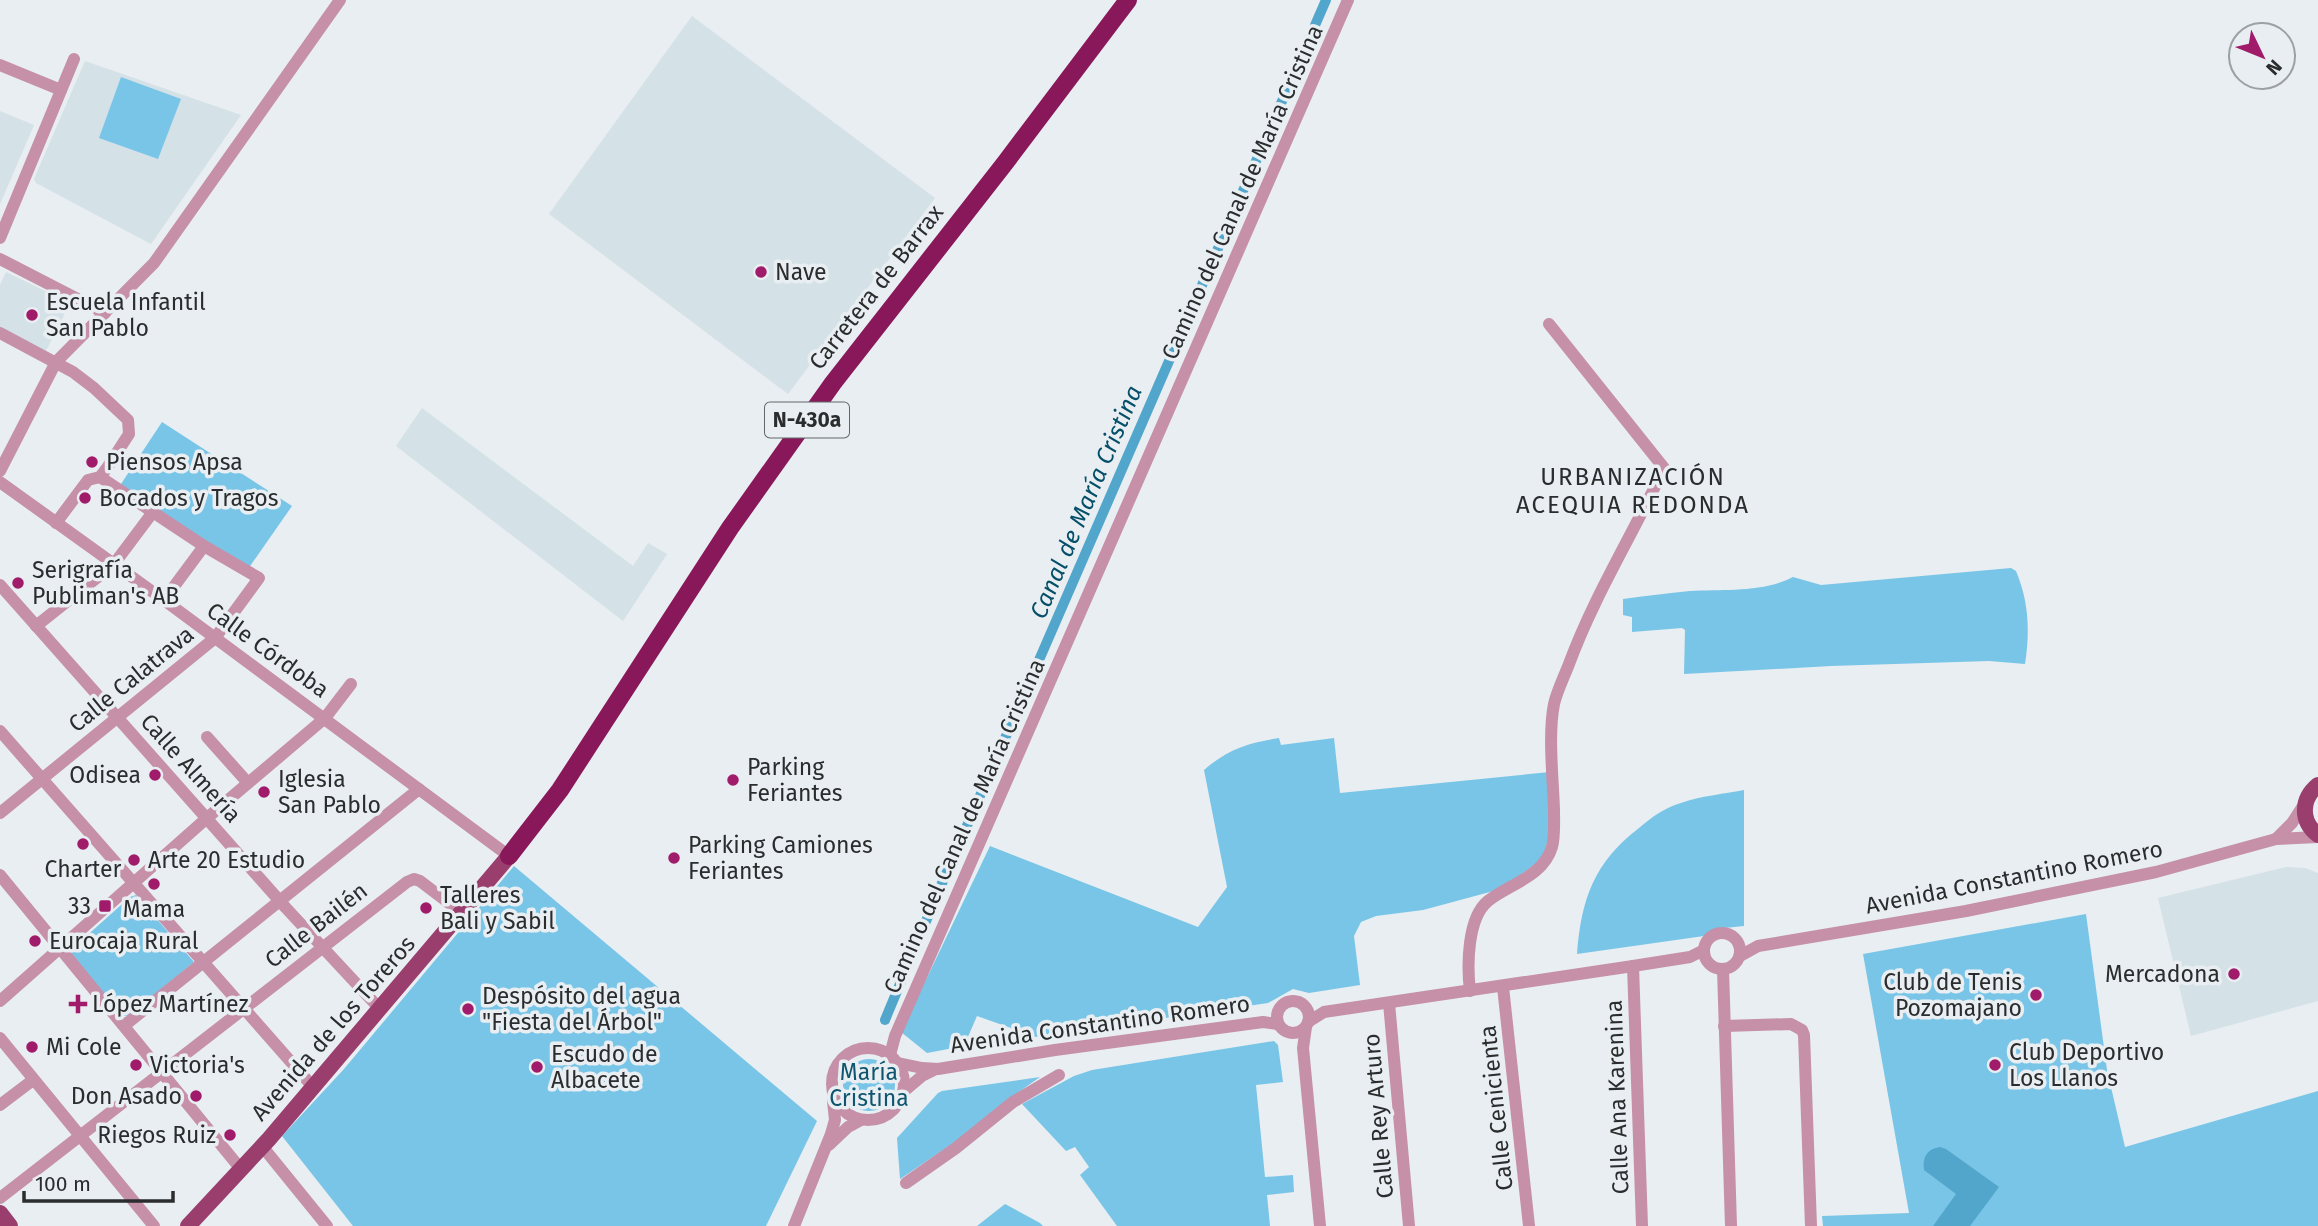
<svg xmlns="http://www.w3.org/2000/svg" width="2318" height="1226" viewBox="0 0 2318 1226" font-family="'Fira Sans',sans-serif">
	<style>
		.built { fill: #d4e1e7 }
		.green { fill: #79c5e7 }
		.water { fill: #52a6cb }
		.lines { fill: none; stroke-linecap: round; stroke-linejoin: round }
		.canal { stroke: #52a6cb; stroke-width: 10 }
		.minor { stroke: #c590a8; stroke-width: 12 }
		.major { stroke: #9a3e6e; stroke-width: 16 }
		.highway { stroke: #88185a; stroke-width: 18 }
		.poi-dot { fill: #a01b6a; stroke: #e8eef1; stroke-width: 2.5 }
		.labels { text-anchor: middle; stroke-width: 7; stroke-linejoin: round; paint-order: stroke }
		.shield { fill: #e8eef1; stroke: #636668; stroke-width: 2 }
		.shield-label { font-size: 21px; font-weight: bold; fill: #2a2c2d }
		.street-label { font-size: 23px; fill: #2a2c2d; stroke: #e8eef1 }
		.poi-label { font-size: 23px; fill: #2a2c2d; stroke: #e8eef1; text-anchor: start }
		.park-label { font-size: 23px; fill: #0f556f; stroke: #e8eef1 }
		.neighbourhood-label { font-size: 24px; letter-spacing: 2px; fill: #2a2c2d; stroke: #e8eef1 }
		.water-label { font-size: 24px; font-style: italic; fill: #054f69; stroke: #e8eef1 }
	</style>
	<rect width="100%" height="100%" fill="#e8eef1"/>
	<g class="built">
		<polygon points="692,16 935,198 788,394 549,214"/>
		<polygon points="85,61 241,115 151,244 36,183 34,179"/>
		<polygon points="0,111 34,125 0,204"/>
		<polygon points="6,272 70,303 46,351 0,328 0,285"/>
		<polygon points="422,408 633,566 648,543 667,554 623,621 396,446"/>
		<polygon points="2286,867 2305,868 2318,873 2318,1001 2191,1036 2158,898"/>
	</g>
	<g class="green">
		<polygon points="121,77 181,99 158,159 99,138"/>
		<polygon points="162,422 292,506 248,569 119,487"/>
		<path d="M2011 568 2016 571C2029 602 2030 631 2025 664L1989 661 1831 666 1684 674 1685 630 1682 628 1632 632V617L1623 615V599C1645 596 1668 593 1690 591 1724 589 1762 593 1793 577L1821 585Z"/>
		<path d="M1279 738 1281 745 1334 738 1340 793 1550 772 1551 830 1542 859 1501 889 1423 910 1376 916 1361 922 1354 936 1360 985 1309 993 1293 989 1268 1003 1036 1037 977 1016 964 1046 927 1053 901 1032 990 846 1198 927 1227 887 1204 770C1228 749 1248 743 1279 738Z"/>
		<path d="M1744 790V926L1715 929 1704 936 1577 954C1581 900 1594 862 1639 828 1652 817 1664 808 1681 803 1701 796 1723 794 1744 790Z"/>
		<polygon points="514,866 817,1121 766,1226 353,1226 282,1136 344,1069"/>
		<polygon points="136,895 194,962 128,1016 120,1015 71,953 73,948 130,897"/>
		<polygon points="2086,914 2107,1070 2125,1147 2318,1091 2318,1226 1823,1226 1822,1216 1909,1213 1863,954"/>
		<polygon points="1274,1041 1278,1045 1283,1082 1256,1085 1265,1177 1293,1175 1294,1192 1267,1195 1270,1226 1117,1226 1080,1175 1089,1167 1075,1147 1066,1151 1022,1104 1074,1076 1092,1070"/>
		<circle cx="869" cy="1085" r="26"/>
		<polygon points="1040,1077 999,1106 961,1138 900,1179 897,1138 938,1093 942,1091"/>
		<polygon points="1005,1204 1040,1223 1043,1226 977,1226"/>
	</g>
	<path class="water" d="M1940 1147 1946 1149 1999 1187 1970 1226H1933L1956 1194 1924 1170C1922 1157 1927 1149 1940 1147Z"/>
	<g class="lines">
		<polyline class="canal" points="885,1020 936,897 1326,0"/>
		<g class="minor">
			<polyline points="0,65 61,90"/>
			<polyline points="0,238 74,59"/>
			<polyline points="0,259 105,313"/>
			<polyline points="0,333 73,372 94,388 128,420 129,434 107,468 100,477 88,480 56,523"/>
			<polyline points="0,471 56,362 154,263 340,0"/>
			<polyline points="0,482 164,600 509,856"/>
			<polyline points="0,585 286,908 379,1008"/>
			<polyline points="164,600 204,546"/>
			<polyline points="36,626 114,564 153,512"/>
			<polyline points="0,731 313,1087"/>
			<polyline points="207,737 248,783"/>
			<polyline points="0,813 215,638 259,578 204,546 100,477"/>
			<polyline points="2276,839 2292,823 2305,803"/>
			<polyline points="0,875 240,1168"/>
			<circle cx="1722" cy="951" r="18"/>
			<polyline points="1740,956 1758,946 1966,911 2156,872 2276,839 2318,837"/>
			<polyline points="1633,966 1642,1226"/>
			<polyline points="1723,969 1731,1226"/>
			<polyline points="1503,987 1529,1226"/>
			<path d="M1470 991C1467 966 1467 918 1488 901 1509 884 1543 877 1552 847 1555 836 1554 822 1554 810 1553 779 1548 734 1554 704 1557 691 1564 677 1569 664 1594 596 1633 534 1664 468L1549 324"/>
			<circle cx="1293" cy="1017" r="16"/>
			<polyline points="0,1001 207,818 325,718 351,684"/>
			<polyline points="1389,1003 1409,1226"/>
			<polyline points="1308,1022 1324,1012 1633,966 1690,957 1704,950"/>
			<polyline points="125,1025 419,789"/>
			<polyline points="1724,1026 1791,1024 1802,1030 1804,1035 1811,1226"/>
			<polyline points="1306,1027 1303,1048 1320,1226"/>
			<polyline points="0,1038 154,1226"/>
			<circle cx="868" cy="1084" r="36"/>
			<polyline points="890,1055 895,1036 1348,0"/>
			<polyline points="898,1063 922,1068 938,1069 1055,1050 1263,1022 1278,1024"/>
			<polyline points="903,1092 922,1076 934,1070"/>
			<polyline points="0,1105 33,1080"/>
			<polyline points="829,1145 848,1127 861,1120"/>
			<polyline points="262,1146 327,1226"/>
			<polyline points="906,1183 956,1148 1013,1102 1059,1075"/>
			<polyline points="0,1198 407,882 414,879 420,881 462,913"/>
			<polyline points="794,1226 831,1134 835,1120 833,1101"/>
		</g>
		<g class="major">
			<path d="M2318 785C2301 799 2300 821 2318 835"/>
			<polyline points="0,1213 10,1226"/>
			<polyline points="188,1226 269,1139 509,856"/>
		</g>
		<polyline class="highway" points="509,856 560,790 730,528 833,383 1005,163 1128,0"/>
	</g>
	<g class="poi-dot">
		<circle cx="761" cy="272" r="7"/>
		<circle cx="32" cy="315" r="7"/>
		<circle cx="92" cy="462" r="7"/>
		<circle cx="85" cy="498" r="7"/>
		<circle cx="18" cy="583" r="7"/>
		<circle cx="155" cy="775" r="7"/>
		<circle cx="733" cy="780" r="7"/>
		<circle cx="264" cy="792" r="7"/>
		<circle cx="83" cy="844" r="7"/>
		<circle cx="674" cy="858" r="7"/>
		<circle cx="134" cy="860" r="7"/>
		<circle cx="154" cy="884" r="7"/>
		<rect x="98" y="899" width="14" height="14" rx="3.5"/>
		<circle cx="426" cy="908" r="7"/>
		<circle cx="35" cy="941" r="7"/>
		<circle cx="2234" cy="974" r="7"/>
		<circle cx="2036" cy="995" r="7"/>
		<path d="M74.5 993.5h7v7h7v7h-7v7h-7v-7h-7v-7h7z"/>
		<circle cx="468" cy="1009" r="7"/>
		<circle cx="32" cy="1047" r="7"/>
		<circle cx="136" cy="1065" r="7"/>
		<circle cx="1995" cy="1065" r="7"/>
		<circle cx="537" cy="1067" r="7"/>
		<circle cx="196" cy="1096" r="7"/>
		<circle cx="230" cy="1135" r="7"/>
	</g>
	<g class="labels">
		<rect class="shield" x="765" y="402.5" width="84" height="35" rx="5"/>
		<g class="shield-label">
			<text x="807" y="427">N-430a</text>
		</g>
		<g class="street-label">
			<text transform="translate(1242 192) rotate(-66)" y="8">Camino del Canal de María Cristina</text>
			<text transform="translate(876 287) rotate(-52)" y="8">Carretera de Barrax</text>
			<text transform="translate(268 650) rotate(36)" y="8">Calle Córdoba</text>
			<text transform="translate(131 679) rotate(-39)" y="8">Calle Calatrava</text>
			<text transform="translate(191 768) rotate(48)" y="8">Calle Almería</text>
			<text transform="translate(964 826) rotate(-66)" y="8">Camino del Canal de María Cristina</text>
			<text transform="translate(2014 877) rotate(-11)" y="8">Avenida Constantino Romero</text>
			<text transform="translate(316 925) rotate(-38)" y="8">Calle Bailén</text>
			<text transform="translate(1100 1024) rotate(-8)" y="8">Avenida Constantino Romero</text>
			<text transform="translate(333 1028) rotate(-49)" y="8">Avenida de los Toreros</text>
			<text transform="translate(1617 1097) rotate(-92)" y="8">Calle Ana Karenina</text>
			<text transform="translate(1496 1108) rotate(-96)" y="8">Calle Cenicienta</text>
			<text transform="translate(1378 1116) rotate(-95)" y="8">Calle Rey Arturo</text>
		</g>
		<g class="poi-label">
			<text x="775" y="280">Nave</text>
			<text x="46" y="310">Escuela Infantil<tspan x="46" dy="26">San Pablo</tspan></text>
			<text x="106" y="470">Piensos Apsa</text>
			<text x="99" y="506">Bocados y Tragos</text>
			<text x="32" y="578">Serigrafía<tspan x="32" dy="26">Publiman's AB</tspan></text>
			<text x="747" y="775">Parking<tspan x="747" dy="26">Feriantes</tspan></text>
			<text x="141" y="783" text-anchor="end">Odisea</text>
			<text x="278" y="787">Iglesia<tspan x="278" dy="26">San Pablo</tspan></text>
			<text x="688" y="853">Parking Camiones<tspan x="688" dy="26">Feriantes</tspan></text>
			<text x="148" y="868">Arte 20 Estudio</text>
			<text x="83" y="877" text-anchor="middle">Charter</text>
			<text x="440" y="903">Talleres<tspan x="440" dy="26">Bali y Sabil</tspan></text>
			<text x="91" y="914" text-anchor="end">33</text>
			<text x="154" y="917" text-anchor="middle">Mama</text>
			<text x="49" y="949">Eurocaja Rural</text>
			<text x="2220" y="982" text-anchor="end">Mercadona</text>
			<text x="2022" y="990" text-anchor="end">Club de Tenis<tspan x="2022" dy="26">Pozomajano</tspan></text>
			<text x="482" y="1004">Despósito del agua<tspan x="482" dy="26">"Fiesta del Árbol"</tspan></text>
			<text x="92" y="1012">López Martínez</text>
			<text x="46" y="1055">Mi Cole</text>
			<text x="2009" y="1060">Club Deportivo<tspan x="2009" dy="26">Los Llanos</tspan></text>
			<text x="551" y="1062">Escudo de<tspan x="551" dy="26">Albacete</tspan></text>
			<text x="150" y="1073">Victoria's</text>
			<text x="182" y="1104" text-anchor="end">Don Asado</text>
			<text x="216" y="1143" text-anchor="end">Riegos Ruiz</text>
		</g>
		<g class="park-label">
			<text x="869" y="1080">María<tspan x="869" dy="26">Cristina</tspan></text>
		</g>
		<g class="neighbourhood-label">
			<text x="1633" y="485">URBANIZACIÓN<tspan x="1633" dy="28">ACEQUIA REDONDA</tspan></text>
		</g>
		<g class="water-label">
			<text transform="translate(1086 502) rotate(-67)" y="8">Canal de María Cristina</text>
		</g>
	</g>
	<g transform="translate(2262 56) rotate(133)"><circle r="33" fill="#e8eef1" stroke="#9ca0a3" stroke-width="2"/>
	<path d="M0-5L12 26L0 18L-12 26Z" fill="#a01b6a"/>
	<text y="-10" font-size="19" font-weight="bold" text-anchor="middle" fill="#2a2c2d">N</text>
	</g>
	<path d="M24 1191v10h149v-10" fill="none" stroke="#2a2c2d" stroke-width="3.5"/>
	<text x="35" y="1191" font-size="21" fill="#2a2c2d" stroke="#e8eef1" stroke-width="5" paint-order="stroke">100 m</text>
</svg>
